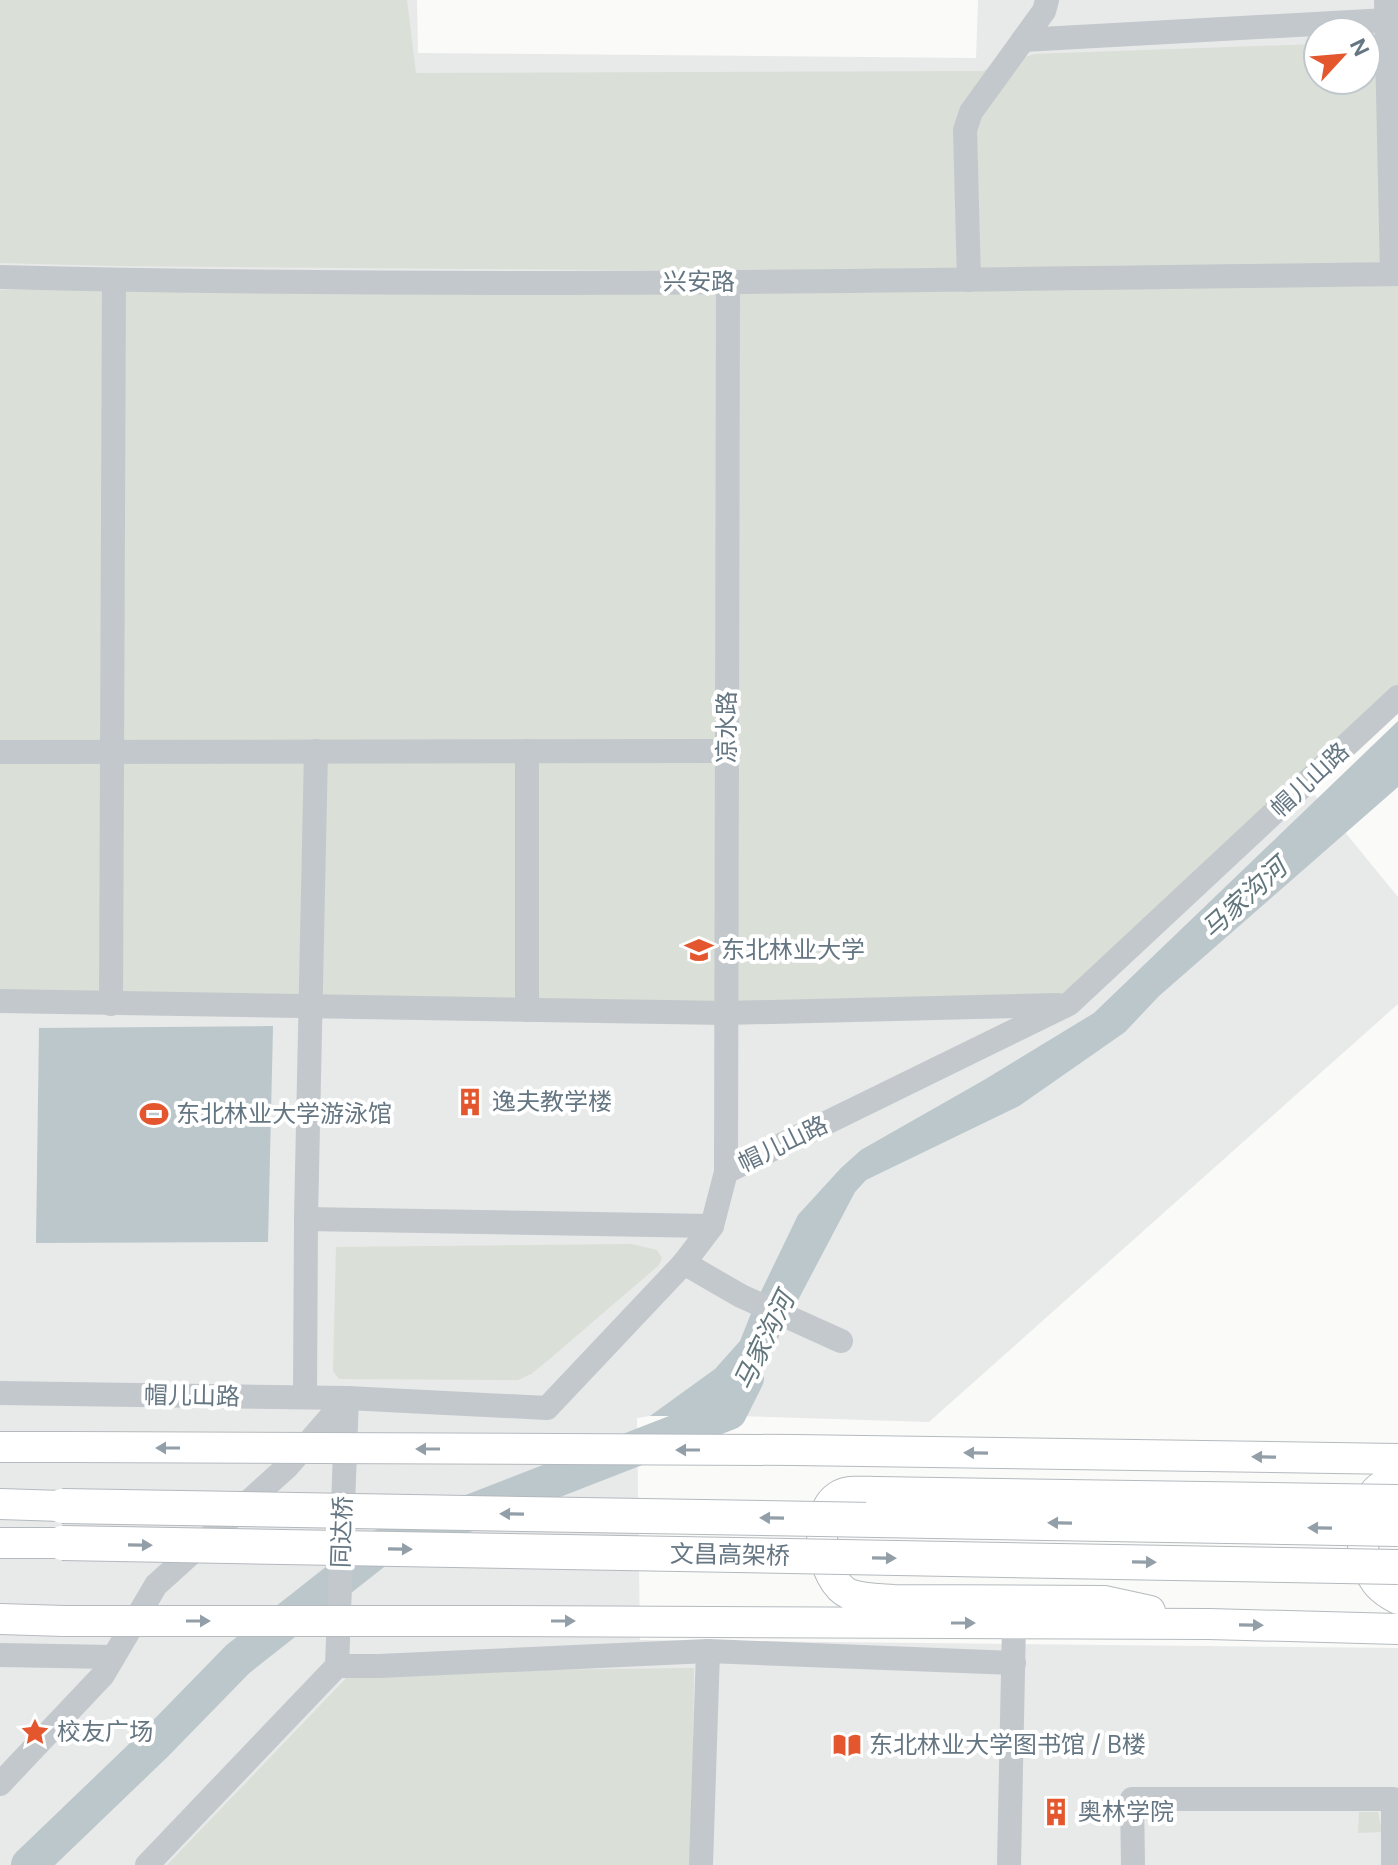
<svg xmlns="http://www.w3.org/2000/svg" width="1398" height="1865" viewBox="0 0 1398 1865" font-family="'DM Sans','Noto Sans SC',sans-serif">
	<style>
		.built { fill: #e8e9e9; fill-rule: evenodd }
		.green { fill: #dadfd7 }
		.water { fill: #bbc7cb }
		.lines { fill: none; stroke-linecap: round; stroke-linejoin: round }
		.river { stroke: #bbc7cb; stroke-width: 36 }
		.major-casing { stroke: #b5babe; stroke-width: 32 }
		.minor { stroke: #c3c8cc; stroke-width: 24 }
		.major { stroke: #fff; stroke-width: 30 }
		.major-bridge-casing { stroke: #b5babe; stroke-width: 32; stroke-linecap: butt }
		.highway-bridge-casing { stroke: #b4b9bd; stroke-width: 36; stroke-linecap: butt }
		.major-bridge { stroke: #fff; stroke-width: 30 }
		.highway-bridge { stroke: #fff; stroke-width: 34 }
		.oneway { fill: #939fa8 }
		.labels { text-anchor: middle; stroke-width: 8; stroke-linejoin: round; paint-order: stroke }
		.street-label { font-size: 24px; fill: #657683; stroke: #fff }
		.poi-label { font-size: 24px; fill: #657683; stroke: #fff; text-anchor: start }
		.water-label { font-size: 26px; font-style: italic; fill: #60757c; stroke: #fff }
	</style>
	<rect width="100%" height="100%" fill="#fafaf8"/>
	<path class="built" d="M0 0H417L418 53 976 58 978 0H1398V714L1313 793 1398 897V1004L929 1422 737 1416H650L637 1418 640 1640 1398 1648V1865H0ZM1318 32H1366V80H1318Z"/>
	<g class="green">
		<polygon points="0,0 407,0 416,73 982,71 1034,54 1318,44 1318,80 1366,80 1366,43 1398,41 1398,265 732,271 113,266 0,263"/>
		<polygon points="1398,285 1398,685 1066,997 734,1006 735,289"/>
		<polygon points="106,287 103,994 0,991 0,290"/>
		<polygon points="121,287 719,290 719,1002 114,999"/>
		<polygon points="631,1244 657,1250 662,1258 659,1265 546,1362 531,1374 518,1380 339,1379 333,1371 336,1247"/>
		<polygon points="694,1668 692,1865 167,1865 352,1672"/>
		<polygon points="1359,1812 1378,1812 1382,1832 1358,1833"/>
	</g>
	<g class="water">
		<polygon points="1398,721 1398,787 1159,996 1125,1032 1019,1106 866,1180 855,1192 737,1416 650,1416 715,1369 740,1341 754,1306 798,1215 841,1168 861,1150 984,1080 1094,1013"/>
		<polygon points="273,1026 268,1242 36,1243 39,1028"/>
	</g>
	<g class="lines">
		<polyline class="river" points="29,1865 156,1743 238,1659 379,1548 729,1412 746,1378"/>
		<defs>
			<g id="major">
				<polyline points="0,1447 69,1447"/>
				<polyline points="794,1450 1398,1459"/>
				<path d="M1398 1478C1389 1482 1378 1486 1373 1495 1359 1518 1359 1557 1374 1579 1379 1588 1389 1594 1398 1599"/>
				<path d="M877 1492C866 1492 850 1490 840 1495 810 1511 821 1581 849 1594 862 1599 879 1599 893 1600L1104 1601 1150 1611"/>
				<polyline points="0,1504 62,1506"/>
				<polyline points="0,1543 62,1543"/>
				<polyline points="0,1619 64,1621"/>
				<polyline points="485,1621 1209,1624 1398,1629"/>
			</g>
		</defs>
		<use href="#major" class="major-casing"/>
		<g class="minor">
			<polyline points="1386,0 1392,274"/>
			<polyline points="1023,40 1387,20"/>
			<path d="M0 277C466 289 932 280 1398 274"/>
			<polyline points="969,280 965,130 971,112 1044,11 1047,0"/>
			<polyline points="0,752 727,751"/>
			<polyline points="0,1001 726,1013 1058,1005"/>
			<polyline points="111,1004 114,280"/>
			<polyline points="527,1010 527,751"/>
			<polyline points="726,1172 728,283"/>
			<polyline points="306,1219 316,751"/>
			<polyline points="684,1263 741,1296 841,1341"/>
			<polyline points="0,1393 347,1398 547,1408 684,1263 712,1226 726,1172 1069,1004 1398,697"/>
			<polyline points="305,1397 306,1219 712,1226"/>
			<polyline points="0,1655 113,1657"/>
			<polyline points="337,1666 347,1398"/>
			<polyline points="0,1784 103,1675 156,1585 288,1466 347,1398"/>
			<polyline points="147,1865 337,1666 379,1666 708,1651 1014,1663"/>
			<polyline points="701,1865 708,1651"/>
			<polyline points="1009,1865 1014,1623"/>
			<polyline points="1133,1865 1132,1799 1393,1799 1393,1865"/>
		</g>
		<use href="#major" class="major"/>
		<defs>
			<g id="major-bridge">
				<polyline points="69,1447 794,1450"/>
				<polyline points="877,1492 1398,1500"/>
				<polyline points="64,1621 485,1621"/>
			</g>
			<g id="highway-bridge">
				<polyline points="62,1506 1398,1529"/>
				<polyline points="62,1543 1398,1567"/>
			</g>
		</defs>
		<use href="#major-bridge" class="major-bridge-casing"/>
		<use href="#highway-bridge" class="highway-bridge-casing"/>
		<use href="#major-bridge" class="major-bridge"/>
		<use href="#highway-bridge" class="highway-bridge"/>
	</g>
	<defs><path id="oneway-solid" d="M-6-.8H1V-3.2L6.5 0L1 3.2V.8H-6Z" transform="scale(2)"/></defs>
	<g class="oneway">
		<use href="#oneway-solid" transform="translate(168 1448) rotate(-180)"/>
		<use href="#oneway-solid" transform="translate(428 1449) rotate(-180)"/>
		<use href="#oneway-solid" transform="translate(688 1450) rotate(-180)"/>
		<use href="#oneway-solid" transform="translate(976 1453) rotate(-179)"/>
		<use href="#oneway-solid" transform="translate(1264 1457) rotate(-179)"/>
		<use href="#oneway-solid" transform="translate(512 1514) rotate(-179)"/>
		<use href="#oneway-solid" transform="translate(772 1518) rotate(-179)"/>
		<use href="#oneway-solid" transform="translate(1060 1523) rotate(-179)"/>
		<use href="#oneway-solid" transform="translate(1320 1528) rotate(-179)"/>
		<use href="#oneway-solid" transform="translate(140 1545) rotate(1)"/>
		<use href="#oneway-solid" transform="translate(400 1549) rotate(1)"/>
		<use href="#oneway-solid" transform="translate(884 1558) rotate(1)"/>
		<use href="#oneway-solid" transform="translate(1144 1562) rotate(1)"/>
		<use href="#oneway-solid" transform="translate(198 1621)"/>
		<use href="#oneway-solid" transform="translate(563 1621)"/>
		<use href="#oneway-solid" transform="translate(963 1623)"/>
		<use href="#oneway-solid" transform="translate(1251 1625) rotate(1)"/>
	</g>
	<defs>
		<symbol id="university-bare" viewBox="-9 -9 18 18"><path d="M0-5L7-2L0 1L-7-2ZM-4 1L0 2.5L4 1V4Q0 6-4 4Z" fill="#e4572e" stroke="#fff" stroke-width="2.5" paint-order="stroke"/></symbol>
		<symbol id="building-bare" viewBox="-9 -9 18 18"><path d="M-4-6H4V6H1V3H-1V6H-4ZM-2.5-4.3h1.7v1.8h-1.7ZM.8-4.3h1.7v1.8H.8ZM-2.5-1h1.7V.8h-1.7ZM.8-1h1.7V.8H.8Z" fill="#e4572e" stroke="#fff" stroke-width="2.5" paint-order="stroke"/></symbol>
		<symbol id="stadium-bare" viewBox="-9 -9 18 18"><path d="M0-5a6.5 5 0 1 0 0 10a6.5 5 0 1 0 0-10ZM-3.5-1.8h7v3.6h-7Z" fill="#e4572e" stroke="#fff" stroke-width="2.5" paint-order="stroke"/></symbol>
		<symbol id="sight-bare" viewBox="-9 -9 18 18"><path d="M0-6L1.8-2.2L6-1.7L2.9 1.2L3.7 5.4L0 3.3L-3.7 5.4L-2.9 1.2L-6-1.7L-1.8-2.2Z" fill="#e4572e" stroke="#fff" stroke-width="2.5" paint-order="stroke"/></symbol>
		<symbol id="library-bare" viewBox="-9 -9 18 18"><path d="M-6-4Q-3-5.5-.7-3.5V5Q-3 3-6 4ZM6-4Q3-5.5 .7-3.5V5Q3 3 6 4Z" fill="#e4572e" stroke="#fff" stroke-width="2.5" paint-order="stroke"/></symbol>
	</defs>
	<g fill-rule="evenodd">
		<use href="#university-bare" x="679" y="930" width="40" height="40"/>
		<use href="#building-bare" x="450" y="1082" width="40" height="40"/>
		<use href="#stadium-bare" x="134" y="1094" width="40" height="40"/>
		<use href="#sight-bare" x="15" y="1712" width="40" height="40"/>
		<use href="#library-bare" x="827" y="1725" width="40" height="40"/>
		<use href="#building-bare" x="1036" y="1792" width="40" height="40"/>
	</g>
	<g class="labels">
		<g class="street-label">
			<text x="699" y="290">兴安路</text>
			<text transform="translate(727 727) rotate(-90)" y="8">凉水路</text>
			<text transform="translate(1310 780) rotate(-43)" y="8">帽儿山路</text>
			<text transform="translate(783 1144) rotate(-26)" y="8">帽儿山路</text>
			<text transform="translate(192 1396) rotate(1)" y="8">帽儿山路</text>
			<text transform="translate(342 1532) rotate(-88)" y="8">同达桥</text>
			<text transform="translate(730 1555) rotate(1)" y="8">文昌高架桥</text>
		</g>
		<g class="poi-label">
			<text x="721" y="958">东北林业大学</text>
			<text x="492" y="1110">逸夫教学楼</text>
			<text x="176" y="1122">东北林业大学游泳馆</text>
			<text x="57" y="1740">校友广场</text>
			<text x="869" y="1753">东北林业大学图书馆 / B楼</text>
			<text x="1078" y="1820">奥林学院</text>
		</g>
		<g class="water-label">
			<text transform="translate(1244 898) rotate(-42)" y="9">马家沟河</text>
			<text transform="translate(764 1341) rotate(-64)" y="9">马家沟河</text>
		</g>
	</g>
	<g transform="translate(1342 56) rotate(64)"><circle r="38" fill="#ffffff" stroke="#c1c8cd" stroke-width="2"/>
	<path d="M0-6L14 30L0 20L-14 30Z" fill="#e4572e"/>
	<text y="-12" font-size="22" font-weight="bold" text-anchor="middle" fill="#657683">N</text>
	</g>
</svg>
